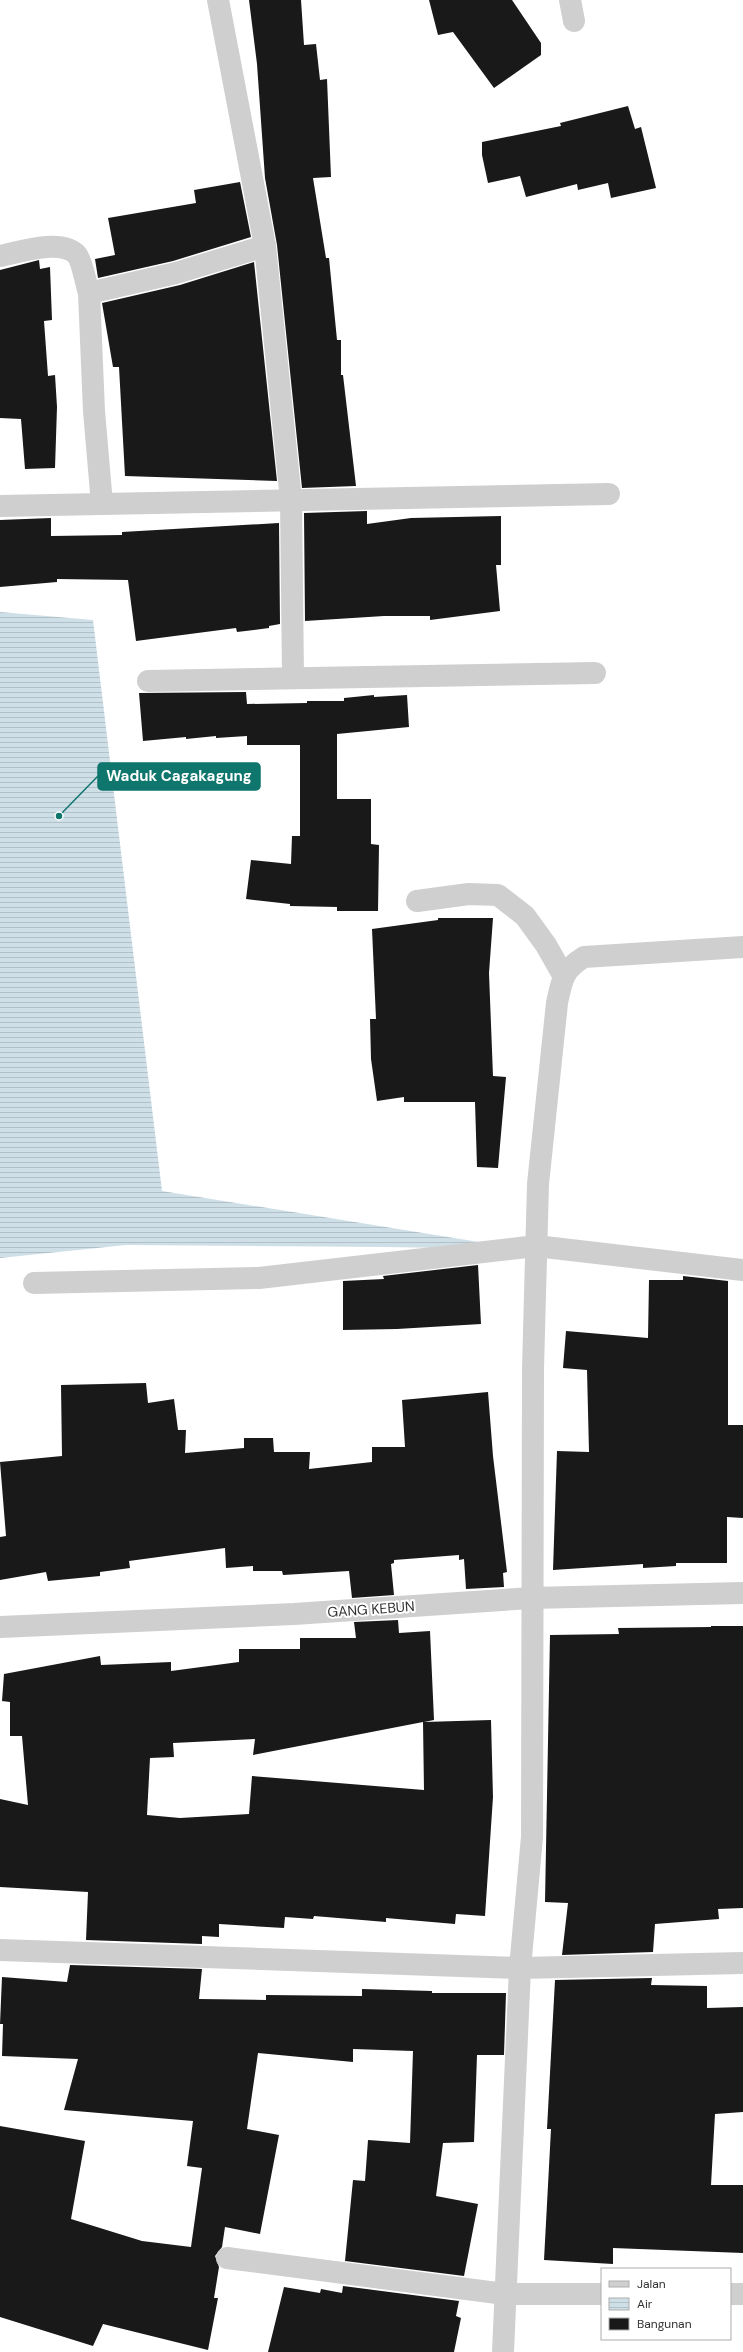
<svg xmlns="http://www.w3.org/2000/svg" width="743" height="2352" viewBox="0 0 743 2352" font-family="'DM Sans',sans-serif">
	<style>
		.water { fill: url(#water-rules) }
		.building { fill: #191919; fill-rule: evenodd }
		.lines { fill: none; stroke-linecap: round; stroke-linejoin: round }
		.minor { stroke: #cfcfcf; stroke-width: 22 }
		.labels { text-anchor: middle; stroke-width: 4; stroke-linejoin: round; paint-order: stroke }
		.street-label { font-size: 14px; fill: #323232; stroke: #fff }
		.leader { fill: none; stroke: #0f766e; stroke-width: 1.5 }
		.callout-dot { fill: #0f766e; stroke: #fff; stroke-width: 1.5 }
		.callout { fill: #0f766e; stroke: #0f766e; stroke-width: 1.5 }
		.callout-label { font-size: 15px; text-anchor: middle; font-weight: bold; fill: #fff }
	</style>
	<defs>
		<pattern id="water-rules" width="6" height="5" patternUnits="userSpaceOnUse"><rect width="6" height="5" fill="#cfdfe8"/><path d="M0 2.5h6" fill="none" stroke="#b2c0c7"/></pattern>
	</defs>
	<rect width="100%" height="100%" fill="#fff"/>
	<polygon class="water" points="0,612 93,620 162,1191 516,1248 126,1245 0,1258"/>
	<g class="building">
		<polygon points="249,0 301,0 304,45 316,44 320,80 327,79 331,177 313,178 326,258 329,258 337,340 341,340 341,375 343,375 356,486 302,488 277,245 265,178 257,64"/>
		<polygon points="429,0 512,0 541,43 541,55 494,88 453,32 438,35"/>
		<polygon points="628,106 635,129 641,127 656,188 611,198 608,183 578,190 577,184 526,197 520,176 488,183 482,155 482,142 561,126 560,123"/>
		<polygon points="240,182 251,237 173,261 98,278 95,259 115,255 108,218 196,203 194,190"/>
		<polygon points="39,260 40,269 50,267 52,320 44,321 48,376 55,375 57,407 55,468 25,469 21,419 0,418 0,270"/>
		<polygon points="254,262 277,481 125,476 119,367 113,367 102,303 180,285"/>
		<polygon points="367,511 367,524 411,518 501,516 501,565 496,565 500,611 430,620 430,616 384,616 305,621 304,513"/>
		<polygon points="51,518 51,536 122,535 122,532 279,523 280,624 269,626 269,628 237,632 236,628 136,641 128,580 57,579 57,582 0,587 0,520"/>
		<polygon points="246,692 247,704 307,703 307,701 344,701 344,698 374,695 374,697 407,695 409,727 337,734 337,799 371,799 371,844 379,845 378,911 337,911 337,907 290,906 290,904 246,899 251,860 291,864 292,836 300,836 300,745 247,745 247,736 216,738 216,736 186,739 186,737 143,741 139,693"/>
		<polygon points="438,918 493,918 489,973 493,1076 506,1077 498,1168 477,1167 475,1102 404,1102 404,1097 377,1101 371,1059 370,1019 376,1019 372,929 438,920"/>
		<polygon points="478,1265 481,1324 397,1329 343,1330 343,1281 384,1279 383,1276"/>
		<polygon points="683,1276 728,1281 728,1425 743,1425 743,1518 727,1517 727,1563 676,1563 676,1566 643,1568 643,1564 553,1570 557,1451 589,1452 587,1370 563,1368 566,1331 648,1338 649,1280 683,1280"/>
		<polygon points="146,1383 148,1403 174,1399 178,1430 186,1430 185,1453 244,1448 244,1438 273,1438 274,1452 310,1452 309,1469 372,1462 372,1447 405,1447 402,1400 488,1392 493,1456 507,1572 503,1573 504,1587 466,1589 464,1559 459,1560 459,1555 394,1560 394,1563 391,1564 394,1595 352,1598 349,1571 283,1575 282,1571 253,1571 253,1566 226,1568 225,1548 129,1561 130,1568 100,1572 100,1576 48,1581 46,1572 0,1580 0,1537 6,1536 0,1462 62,1456 61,1385"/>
		<path d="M398 1620 399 1633 430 1631 434 1720 424 1722 491 1720 493 1797 485 1916 456 1914 455 1924 386 1918V1922L314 1916 313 1919 285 1917 284 1928 219 1924V1937L202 1936V1944L86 1940 88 1892 0 1887V1799L28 1805 22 1736H10V1702L2 1701 4 1674 100 1656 101 1665 171 1662V1671L239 1662V1649H300V1638H356L354 1622ZM423 1722 424 1790 252 1776 249 1814 180 1818 147 1815 150 1758 174 1757 173 1743 255 1739 253 1755Z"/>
		<polygon points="711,1626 743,1626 743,1908 718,1909 719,1919 655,1924 653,1952 562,1955 568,1903 545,1902 550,1635 619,1634 618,1628 711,1627"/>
		<polygon points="70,1965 202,1969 199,1999 266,2000 266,1995 362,1996 362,1989 432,1991 432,1993 506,1993 504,2055 477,2055 474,2142 443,2143 436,2196 478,2204 464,2276 345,2261 353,2180 365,2181 368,2140 410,2143 413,2051 353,2049 353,2062 258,2053 247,2129 279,2135 260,2234 225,2227 222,2247 215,2256 219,2267 214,2298 218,2298 208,2350 103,2324 93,2346 0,2317 0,2126 85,2141 71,2219 142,2241 191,2247 202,2168 187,2166 193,2121 64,2110 78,2059 2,2056 3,2024 0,2024 2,1977 67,1982"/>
		<polygon points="652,1978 651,1985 707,1986 707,2008 743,2007 743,2112 715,2114 711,2185 743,2185 743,2253 613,2248 613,2264 544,2260 551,2129 547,2129 555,1980"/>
		<polygon points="343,2286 459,2301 456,2316 461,2318 454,2352 268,2352 284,2287 320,2293 321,2289 342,2293"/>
	</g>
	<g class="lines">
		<g class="minor">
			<polyline points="570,0 574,21"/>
			<polyline points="265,246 291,500 293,677"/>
			<path d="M0 256C19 252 62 238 77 255 82 261 86 284 89 293L176 273 265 246 218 0"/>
			<polyline points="102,504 609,494"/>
			<polyline points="0,506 102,504 94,411 89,293"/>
			<polyline points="148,681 595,673"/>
			<polyline points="417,901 469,894 498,895 525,916 546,945 563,975"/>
			<polyline points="34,1283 259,1278 536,1246 743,1270"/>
			<polyline points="0,1627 294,1614 531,1598 743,1593"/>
			<polyline points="0,1950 520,1968 743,1963"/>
			<polyline points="227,2258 505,2294 602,2294"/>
			<polyline points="730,2294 743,2294"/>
			<path d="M503 2352 520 1968 532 1837 533 1369 538 1184 557 1003C562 979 563 970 584 957L743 947"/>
		</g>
	</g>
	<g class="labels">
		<g class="street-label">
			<text transform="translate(371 1609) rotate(-4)" y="5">GANG KEBUN</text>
		</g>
	</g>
	<path class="leader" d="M59 816L98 776"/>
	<circle class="callout-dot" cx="59" cy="816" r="4"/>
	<rect class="callout" x="98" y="763" width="162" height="27" rx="4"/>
	<g class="callout-label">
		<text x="179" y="781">Waduk Cagakagung</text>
	</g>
	<rect x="601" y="2268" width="130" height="72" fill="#ffffff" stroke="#adadad"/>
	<rect x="609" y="2281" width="20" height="6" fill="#cfcfcf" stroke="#adadad"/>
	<text x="637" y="2288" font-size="12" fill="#323232">Jalan</text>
	<rect x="609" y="2298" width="20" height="12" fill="url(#water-rules)" stroke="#adadad"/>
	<text x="637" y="2308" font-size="12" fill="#323232">Air</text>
	<rect x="609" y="2318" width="20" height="12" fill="#191919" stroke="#adadad"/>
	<text x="637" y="2328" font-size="12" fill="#323232">Bangunan</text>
</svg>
